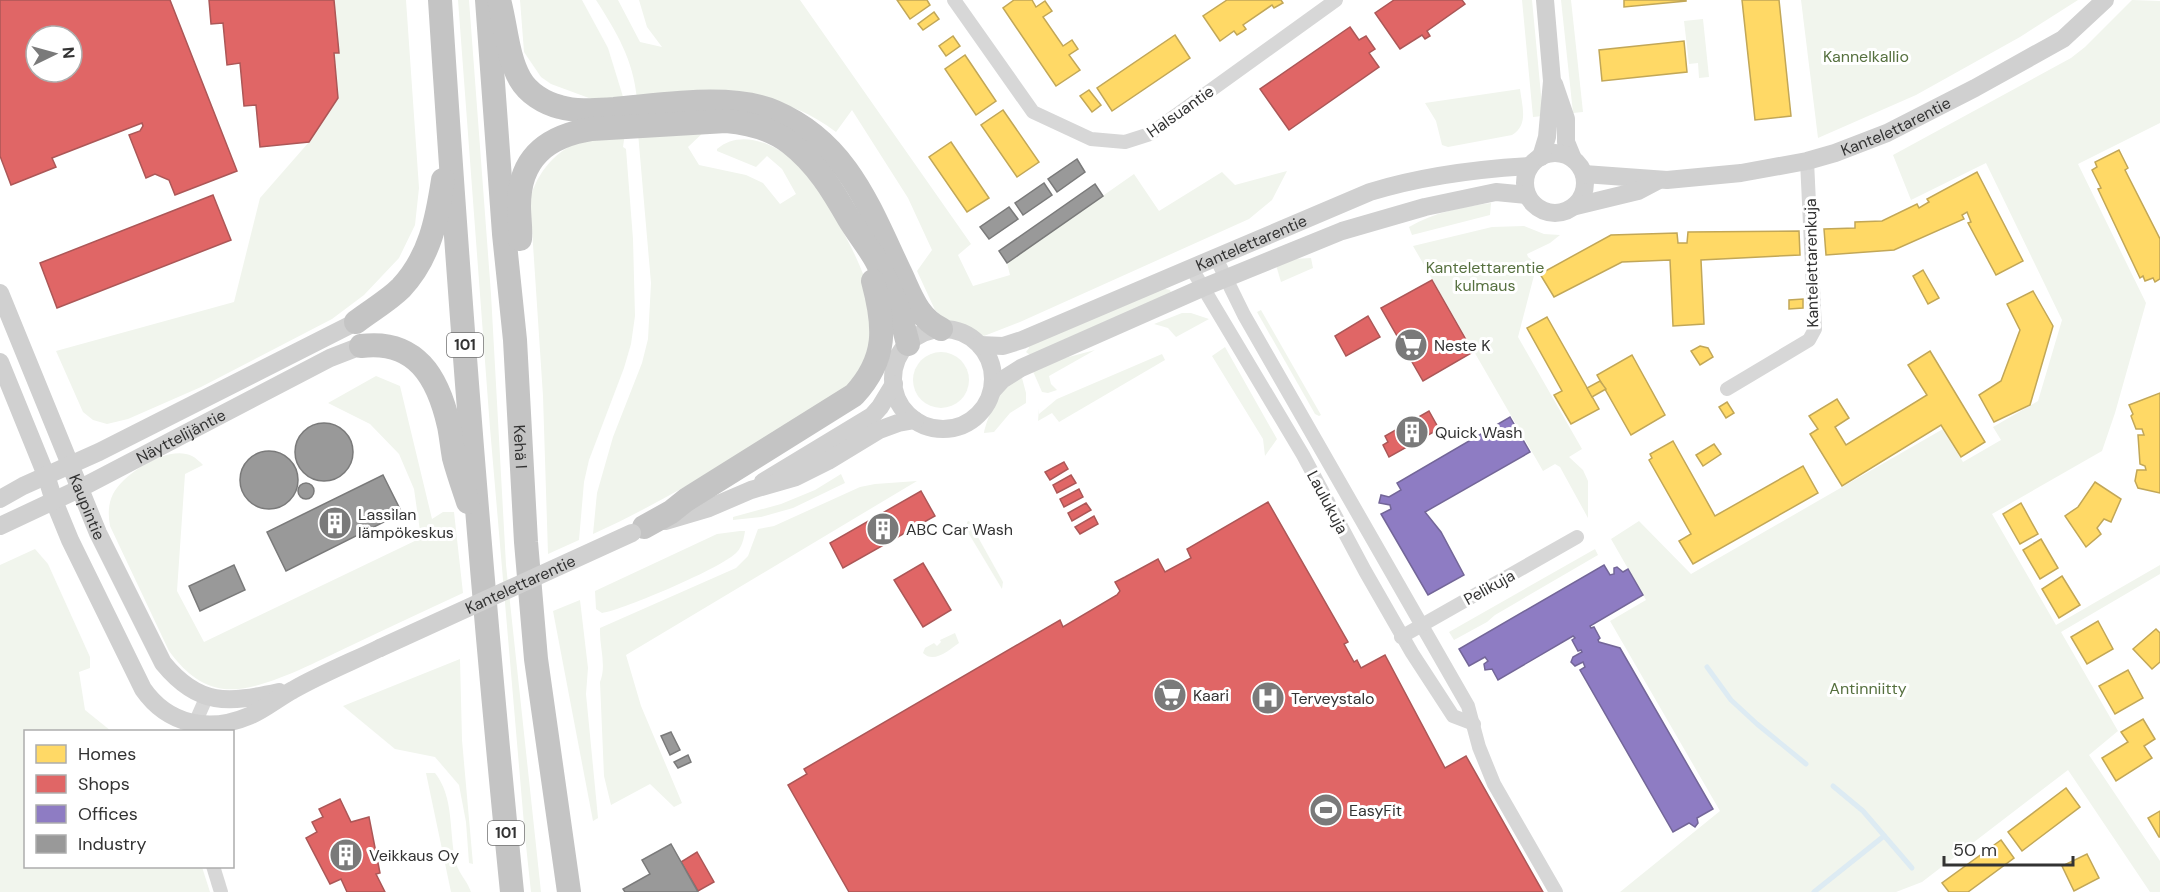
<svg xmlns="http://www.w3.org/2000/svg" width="2160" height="892" viewBox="0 0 2160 892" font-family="'DM Sans',sans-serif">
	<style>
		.green { fill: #f1f5ed }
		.homes { fill: #ffd966; stroke: #c2a757; stroke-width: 1.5 }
		.shops { fill: #e06666; stroke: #ac5757; stroke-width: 1.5; fill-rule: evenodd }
		.offices { fill: #8e7cc3; stroke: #736698; stroke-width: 1.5 }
		.industry { fill: #999; stroke: #7a7a7a; stroke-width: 1.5 }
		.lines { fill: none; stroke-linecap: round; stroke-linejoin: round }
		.stream { stroke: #ddebf3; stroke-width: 5 }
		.street { stroke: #d7d7d7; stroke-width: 14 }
		.secondary { stroke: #d0d0d0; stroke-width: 18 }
		.highway { stroke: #c4c4c4; stroke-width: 24 }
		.secondary-bridge { stroke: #d0d0d0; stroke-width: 18 }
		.labels { text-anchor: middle; stroke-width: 6; stroke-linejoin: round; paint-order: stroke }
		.shield { fill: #fff; stroke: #707070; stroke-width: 1.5 }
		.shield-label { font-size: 15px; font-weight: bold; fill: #333 }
		.park-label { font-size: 16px; fill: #56703f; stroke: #fff }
		.street-label { font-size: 16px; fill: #333; stroke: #fff }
		.poi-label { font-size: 16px; fill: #333; stroke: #fff; text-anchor: start }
	</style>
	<rect width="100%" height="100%" fill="#fff"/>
	<g class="green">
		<polygon points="334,0 406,0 419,188 415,225 399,258 364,295 332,319 201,387 128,419 107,424 93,420 83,412 56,351 234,302 260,198 309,142 334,53 338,53"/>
		<polygon points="458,0 469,0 491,294 506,565 541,892 531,892 525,836 490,428"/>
		<polygon points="520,0 582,0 608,48 624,100 597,101 551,84 541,77 524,52"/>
		<path d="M596 0H618L640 42 662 47 647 27 639 0H800L971 244 958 255 973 286 1010 275 1007 263 1134 174 1159 211 1222 172 1235 185 1287 171 1272 200 1249 219 1020 322 984 336 958 323 946 320 935 310 917 271 932 250 908 198 852 110 836 132C771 83 712 96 637 99 633 59 617 33 596 0Z"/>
		<polygon points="1522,0 1532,0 1543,116 1533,117"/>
		<polygon points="1561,0 1571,0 1583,112 1573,113"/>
		<polygon points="1801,0 2078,0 2020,37 1916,95 1818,138"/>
		<polygon points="2132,0 2160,1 2160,123 2078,164 2146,303 2115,413 2102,451 1992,514 2056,625 2160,565 2160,574 2061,632 2118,731 2089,755 2160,861 2160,892 2150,892 2068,770 1922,882 1896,892 1620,892 1720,811 1610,621 1646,600 1611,539 1639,521 1691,574 1943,429 1963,462 2001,440 1993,427 2038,401 2062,320 1986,163 1911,200 1893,155 2071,58 2085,47"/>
		<polygon points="1703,19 1709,77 1699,78 1698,63 1689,64 1684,21"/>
		<path d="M1520 89C1522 106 1529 125 1512 135L1448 147 1442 145 1436 121 1425 103Z"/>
		<path d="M707 129 688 147 699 165 746 175 763 183 780 204 796 194 782 169 767 156 756 167 717 151V149C747 123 794 154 814 180 820 189 825 199 830 208 846 237 863 266 871 299 876 320 874 345 864 365 845 404 767 441 729 462 684 487 640 513 593 534L597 493 613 437 642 363 648 339 651 283 638 133Z"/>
		<path d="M625 133 623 147 626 149 633 239 635 316 631 344 624 368 589 460 584 482 579 540 548 554 543 396 530 199C537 173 556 149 583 141 596 136 612 136 625 133Z"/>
		<path d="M1491 203 1490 215 1412 235 1409 227C1435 212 1462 207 1491 203Z"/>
		<polygon points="1524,226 1544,234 1560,235 1550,243 1527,254 1528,257 1537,264 1518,337 1582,449 1569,457 1583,470 1588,481 1588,518 1560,467 1555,464 1543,471 1413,246 1492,227"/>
		<polygon points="1311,258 1313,268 1281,282 1276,265 1294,259"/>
		<polygon points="1161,288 1170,290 1172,295 1030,355 1026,352 1029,348 1027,344"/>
		<polygon points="1261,310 1321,415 1319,416 1315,414 1257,312"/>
		<polygon points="1182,313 1191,313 1209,319 1176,337 1168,328 1154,324"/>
		<polygon points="1225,347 1277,439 1265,456 1263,439 1212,356"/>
		<polygon points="1095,350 1049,376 1051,384 1057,390 1048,393 1042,392 1032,369 1050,362"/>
		<circle cx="941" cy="380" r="28"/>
		<polygon points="1162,354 1165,360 1059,422 1052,413 1038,421 1039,408 1039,414 1057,399"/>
		<path d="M376 376 400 386 432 519 443 512H454L463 593C425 611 387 628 350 646 317 661 260 693 224 689 200 686 183 670 169 651L110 526C108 515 108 504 113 494 124 473 169 444 192 456 196 458 200 462 203 465L185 474 177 591 204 642 421 538 414 489 399 454 370 424 328 403Z"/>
		<path d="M1022 378 1026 393V403L1010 413 994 432 984 433C985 424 998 393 1004 387 1008 383 1016 381 1022 378Z"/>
		<polygon points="841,474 845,483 793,508 761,517 733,520 733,517 781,504 815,490"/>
		<path d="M917 481 626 655 641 706 682 803 674 807 650 784 611 805 604 776 600 682C607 665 599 646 600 628L736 568 748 556 758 529 774 526 860 487 875 484Z"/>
		<polygon points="969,521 1003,582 1002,589 969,534 967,522"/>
		<path d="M740 531H745C744 538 742 547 737 552 724 567 623 610 602 613L596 609 595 591 717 534Z"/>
		<polygon points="35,549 48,564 90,657 90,668 79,672 85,710 111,731 26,732 26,866 202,867 210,892 0,892 0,565"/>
		<polygon points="1595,549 1598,555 1495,615 1487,622 1454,640 1449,632"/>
		<polygon points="580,600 588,668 586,694 598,818 593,821 553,611"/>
		<path d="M955 633 959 643C949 650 934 664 923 653L925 648 934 643 937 646 941 642 940 640Z"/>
		<polygon points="460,659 462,740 473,864 469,863 466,822 459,785 435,757 395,749 343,706"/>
		<path d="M426 773H435C454 797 449 830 455 859 457 872 467 880 471 892H451Z"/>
	</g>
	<g class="homes">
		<polygon points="897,0 927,0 930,5 910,19"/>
		<polygon points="1014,0 1032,0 1036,7 1045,1 1052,11 1043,17 1063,46 1072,40 1078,49 1069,55 1080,70 1056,86 1003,8"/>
		<polygon points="1227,0 1281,0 1283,3 1274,8 1272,5 1243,25 1246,29 1242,32 1237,35 1234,31 1220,41 1203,16"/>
		<polygon points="1624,0 1686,0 1686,1 1624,7"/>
		<polygon points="1742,0 1779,0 1791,116 1755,120"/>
		<polygon points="934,12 939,19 923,30 918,24"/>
		<polygon points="1175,35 1190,58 1112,111 1097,88"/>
		<polygon points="953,36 960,46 946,56 939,46"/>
		<polygon points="1684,41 1687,72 1602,81 1599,50"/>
		<polygon points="965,55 996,101 976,115 945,69"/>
		<polygon points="1089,90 1101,105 1092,112 1080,96"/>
		<polygon points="1003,110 1039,162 1017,177 981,125"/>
		<polygon points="951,142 989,198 967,212 929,157"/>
		<polygon points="2119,150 2128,168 2125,170 2160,239 2160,279 2155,282 2153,278 2145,281 2143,276 2140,278 2098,189 2101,188 2092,170 2097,167 2095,162"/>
		<polygon points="1977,172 2023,261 1996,275 1968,223 1971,222 1967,212 1962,215 1964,219 1894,250 1826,255 1824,229 1855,228 1855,222 1882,221 1917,204 1919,208 1929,202 1927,199"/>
		<polygon points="1799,231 1800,255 1701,260 1704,324 1673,326 1670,260 1622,262 1554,297 1540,274 1611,235 1677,233 1678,243 1687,243 1688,232"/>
		<polygon points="1923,270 1939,298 1928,304 1913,276"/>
		<polygon points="2033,291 2053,326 2030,405 1994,422 1979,395 2001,381 2020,330 2007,304"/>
		<polygon points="1803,299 1803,308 1789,309 1789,300"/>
		<polygon points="1547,317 1599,409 1571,424 1554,395 1562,391 1527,328"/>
		<polygon points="1700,346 1708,348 1713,357 1700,365 1691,351"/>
		<polygon points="1930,351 1985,442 1961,457 1941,425 1842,486 1810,434 1818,429 1809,416 1837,399 1849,418 1835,427 1846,445 1927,395 1908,365"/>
		<polygon points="1632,355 1665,415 1631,435 1597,375"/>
		<polygon points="1600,381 1606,389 1592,397 1587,388"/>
		<polygon points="2160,393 2160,493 2138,488 2135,481 2137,470 2146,470 2145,466 2140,464 2138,435 2144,435 2142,429 2136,429 2131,416 2133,414 2129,405"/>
		<polygon points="1727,402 1734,413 1726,418 1719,407"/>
		<polygon points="1673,441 1715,516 1803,466 1818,493 1693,564 1679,541 1691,534 1649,460 1652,458 1650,454"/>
		<polygon points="1714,444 1721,454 1703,466 1696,455"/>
		<polygon points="2095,482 2121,499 2111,522 2104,519 2097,528 2101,534 2086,547 2065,516 2078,507"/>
		<polygon points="2021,503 2038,534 2020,544 2003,514"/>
		<polygon points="2041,539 2058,568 2040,579 2023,550"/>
		<polygon points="2062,576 2080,605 2059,618 2042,589"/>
		<polygon points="2098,621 2113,649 2087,664 2071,637"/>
		<polygon points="2156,629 2160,633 2160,662 2152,669 2133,649"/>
		<polygon points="2128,670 2143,698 2115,714 2099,686"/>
		<polygon points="2143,719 2155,739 2144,746 2152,758 2116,781 2102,758 2128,742 2121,732"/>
		<polygon points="2066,788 2080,807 2022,851 2008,832"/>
		<polygon points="2160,811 2160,837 2159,837 2148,818"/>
		<polygon points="2001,840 2014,858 1968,892 1949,892 1942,883"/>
		<polygon points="2087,854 2099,878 2074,891 2062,866"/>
	</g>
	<g class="shops">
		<path d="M0 0H170L237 171 175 195 169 180 155 174 146 178 129 135 140 131 143 126 142 123 52 158 56 167 11 185 0 156ZM36 36H72V72H36Z"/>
		<polygon points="209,0 334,0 339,53 334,53 338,98 309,142 260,147 256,105 244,106 240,63 227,65 223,23 211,24"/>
		<polygon points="1394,0 1462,0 1465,4 1427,31 1430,36 1425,39 1422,35 1400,49 1375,13"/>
		<polygon points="1350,27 1359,40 1366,36 1375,49 1369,53 1379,67 1289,130 1260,89"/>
		<polygon points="213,195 231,240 57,308 40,263"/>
		<polygon points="1432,280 1473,352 1423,381 1381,308"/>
		<polygon points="1368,316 1380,337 1346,356 1335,336"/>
		<polygon points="1429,411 1439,429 1389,457 1383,445 1388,442 1385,436"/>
		<polygon points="1064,462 1068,469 1050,480 1045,472"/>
		<polygon points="1071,475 1076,483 1057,493 1053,485"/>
		<polygon points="1079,489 1083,497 1064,507 1060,499"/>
		<polygon points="921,491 935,516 843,568 830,543"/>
		<polygon points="1268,502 1348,642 1344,644 1354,662 1357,660 1361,668 1385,655 1445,768 1466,756 1543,892 849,892 788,785 807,774 804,769 1060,620 1063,627 1117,595 1120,591 1115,582 1125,577 1158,559 1165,572 1191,558 1187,549"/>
		<polygon points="1086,503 1091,510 1072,521 1068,513"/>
		<polygon points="1094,516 1098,524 1080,534 1075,527"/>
		<polygon points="923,563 951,610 923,627 894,580"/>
		<polygon points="340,799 351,822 369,817 380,873 376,874 385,892 347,892 341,879 330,884 306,838 317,832 312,822 323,817 319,809"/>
		<polygon points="697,852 714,882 698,891 681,862"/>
	</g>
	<g class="offices">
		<polygon points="1510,417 1530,452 1425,512 1441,532 1464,575 1428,595 1381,514 1391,509 1390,505 1379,503 1381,495 1389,497 1401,490 1397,483"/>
		<polygon points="1604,565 1610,575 1614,574 1614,568 1617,567 1623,572 1628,569 1643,595 1590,626 1591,628 1594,627 1600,638 1598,640 1599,642 1620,648 1713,809 1697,818 1698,823 1695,827 1689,823 1673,832 1580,670 1585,667 1583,662 1575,666 1571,662 1573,657 1582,652 1581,650 1578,651 1572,640 1575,638 1573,636 1498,680 1492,669 1485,670 1484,664 1488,661 1485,657 1469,666 1459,649"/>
	</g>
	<g class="industry">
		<polygon points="1077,159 1085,172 1057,192 1048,179"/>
		<polygon points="1044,183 1052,195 1023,215 1015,203"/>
		<polygon points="1095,184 1103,196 1007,263 999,251"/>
		<polygon points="1009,207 1018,219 989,239 980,227"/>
		<circle cx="324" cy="452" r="29"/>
		<circle cx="269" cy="480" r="29"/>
		<polygon points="383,475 402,513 286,571 267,532"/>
		<circle cx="306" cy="491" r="8"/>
		<polygon points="234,565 245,590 200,611 189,586"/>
		<polygon points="671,732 680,750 670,755 661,736"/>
		<polygon points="688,755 691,762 678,768 674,762"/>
		<polygon points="671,844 698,892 625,892 623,889 650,874 642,860"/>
	</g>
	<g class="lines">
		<g class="stream">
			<polyline points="1707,667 1731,700 1757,724 1806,764"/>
			<polyline points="1833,786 1863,811 1912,868"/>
			<polyline points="1814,892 1884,836"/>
		</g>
		<g class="street">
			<polyline points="954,0 1033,112 1091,139 1125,142 1150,134 1336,0"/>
			<polyline points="1216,258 1244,315 1468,706 1479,747 1494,784 1556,892"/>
			<polyline points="1192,269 1303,455 1365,571 1412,653 1453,716 1474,724"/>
			<polyline points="1727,389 1809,340 1815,329 1807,161"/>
			<polyline points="1401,637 1577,537"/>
			<polyline points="192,730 207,696"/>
			<polyline points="213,866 221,892"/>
		</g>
		<g class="secondary">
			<polyline points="1554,84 1566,119 1566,142 1573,159"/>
			<circle cx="1555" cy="183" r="30"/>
			<polyline points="1541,157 1547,137 1552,81 1545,0"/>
			<path id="s1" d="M1584 174 1667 180 1741 173 1807 161 1835 153 1887 133 1975 88 2063 39 2105 0"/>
			<polyline points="1576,206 1638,191 1657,181"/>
			<path id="s2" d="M0 293 98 533 163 663C199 707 228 703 279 692"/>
			<circle cx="943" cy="379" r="50"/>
			<path id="s3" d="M980 345 1003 346 1022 340 1370 192C1422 176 1477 169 1530 166"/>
			<path d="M0 362 46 475 54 501 70 540 143 689C168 725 209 733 249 716 264 710 278 698 293 690 321 674 351 662 380 648"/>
			<polyline points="992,391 1002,380 1021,368 1202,288 1342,231 1425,207 1496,192 1527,195"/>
			<polyline points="763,482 872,416 880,407 894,384"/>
			<polyline points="0,499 23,486 99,452 356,322"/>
			<polyline points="665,521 709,508 751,490 796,477 828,461 879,430 898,423 915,420"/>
			<path id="s4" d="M0 526 79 489 330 358 361 346"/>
		</g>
		<g class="highway">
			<path d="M440 0C459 298 482 595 512 892"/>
			<path id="s5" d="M487 0 504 234 515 340 526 542 536 659 569 892"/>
			<path d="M499 0C506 25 507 56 520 79 528 93 544 103 560 107 577 112 596 110 614 109 662 105 731 93 775 112 847 143 869 207 900 272 911 295 917 317 941 329"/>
			<path d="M520 239C521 228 519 217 519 206 519 158 547 136 592 129L726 121C749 123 772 129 790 143 817 164 833 191 849 219 858 234 869 247 877 262 890 286 902 316 908 344"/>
			<path d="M356 322C370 311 388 301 401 288 430 257 437 219 443 180"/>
			<path d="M361 346C416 339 438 377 449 426 451 436 452 447 454 458 458 473 463 487 468 502"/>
			<path d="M644 527 671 512 686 500 854 395C888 358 885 326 873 281"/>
		</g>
		<path class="secondary-bridge" id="s6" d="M380 648 632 533"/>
	</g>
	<defs>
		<symbol id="supermarket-disc" viewBox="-11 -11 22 22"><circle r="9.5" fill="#7a7a7a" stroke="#fff"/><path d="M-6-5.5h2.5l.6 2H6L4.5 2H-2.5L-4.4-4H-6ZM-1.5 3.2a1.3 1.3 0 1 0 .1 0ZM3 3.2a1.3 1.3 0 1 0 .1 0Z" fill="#fff"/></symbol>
		<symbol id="building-disc" viewBox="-11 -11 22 22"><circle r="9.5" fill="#7a7a7a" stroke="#fff"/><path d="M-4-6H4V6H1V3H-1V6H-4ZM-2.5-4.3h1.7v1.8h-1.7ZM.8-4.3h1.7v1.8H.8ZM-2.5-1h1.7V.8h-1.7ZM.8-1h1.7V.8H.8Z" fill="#fff"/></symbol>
		<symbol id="hospital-disc" viewBox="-11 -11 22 22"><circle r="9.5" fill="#7a7a7a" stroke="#fff"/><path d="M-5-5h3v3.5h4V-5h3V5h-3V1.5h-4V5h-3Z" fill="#fff"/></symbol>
		<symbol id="stadium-disc" viewBox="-11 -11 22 22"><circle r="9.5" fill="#7a7a7a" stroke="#fff"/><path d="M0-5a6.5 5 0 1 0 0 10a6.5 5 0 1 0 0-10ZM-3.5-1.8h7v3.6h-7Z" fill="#fff"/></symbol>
	</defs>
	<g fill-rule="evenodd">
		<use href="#supermarket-disc" x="1392" y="326" width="38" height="38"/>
		<use href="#building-disc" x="1393" y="413" width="38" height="38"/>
		<use href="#building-disc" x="316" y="504" width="38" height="38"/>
		<use href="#building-disc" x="864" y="510" width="38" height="38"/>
		<use href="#supermarket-disc" x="1151" y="676" width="38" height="38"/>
		<use href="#hospital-disc" x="1249" y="679" width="38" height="38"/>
		<use href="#stadium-disc" x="1307" y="791" width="38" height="38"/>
		<use href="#building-disc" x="327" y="836" width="38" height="38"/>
	</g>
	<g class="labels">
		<g class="shield">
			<rect x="447" y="333" width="36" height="24" rx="4.5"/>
			<rect x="488" y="821" width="36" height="24" rx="4.5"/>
		</g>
		<g class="shield-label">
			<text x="465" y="350">101</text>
			<text x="506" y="838">101</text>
		</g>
		<g class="park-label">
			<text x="1866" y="62">Kannelkallio</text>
			<text x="1485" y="273">Kantelettarentie<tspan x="1485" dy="18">kulmaus</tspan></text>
			<text x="1868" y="694">Antinniitty</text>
		</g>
		<g class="street-label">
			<text transform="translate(1180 111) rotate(-35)" y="6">Halsuantie</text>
			<text dy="6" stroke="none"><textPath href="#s1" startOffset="320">Kantelettarentie</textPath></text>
			<text dy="6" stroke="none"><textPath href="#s3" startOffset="292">Kantelettarentie</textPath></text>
			<text transform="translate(1811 263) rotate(-91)" y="6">Kantelettarenkuja</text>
			<text dy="6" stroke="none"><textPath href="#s4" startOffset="202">Näyttelijäntie</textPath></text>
			<text dy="6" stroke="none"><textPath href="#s5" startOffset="448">Kehä I</textPath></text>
			<text transform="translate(1328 502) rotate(62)" y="6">Laulukuja</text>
			<text dy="6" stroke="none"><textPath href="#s2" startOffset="231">Kaupintie</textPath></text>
			<text dy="6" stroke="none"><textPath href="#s6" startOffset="154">Kantelettarentie</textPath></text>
			<text transform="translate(1489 587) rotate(-29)" y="6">Pelikuja</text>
		</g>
		<g class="poi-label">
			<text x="1434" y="351">Neste K</text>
			<text x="1435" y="438">Quick Wash</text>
			<text x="358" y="520">Lassilan<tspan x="358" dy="18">lämpökeskus</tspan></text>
			<text x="906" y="535">ABC Car Wash</text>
			<text x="1193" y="701">Kaari</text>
			<text x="1291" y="704">Terveystalo</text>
			<text x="1349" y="816">EasyFit</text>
			<text x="369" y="861">Veikkaus Oy</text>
		</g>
	</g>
	<rect x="24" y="730" width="210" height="138" fill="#ffffff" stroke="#adadad" stroke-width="1.5"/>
	<rect x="36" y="745" width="30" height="18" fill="#ffd966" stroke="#adadad" stroke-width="1.5"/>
	<text x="78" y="760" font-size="18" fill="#333333">Homes</text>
	<rect x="36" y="775" width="30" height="18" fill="#e06666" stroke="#adadad" stroke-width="1.5"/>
	<text x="78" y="790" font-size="18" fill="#333333">Shops</text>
	<rect x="36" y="805" width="30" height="18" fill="#8e7cc3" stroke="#adadad" stroke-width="1.5"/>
	<text x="78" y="820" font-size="18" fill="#333333">Offices</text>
	<rect x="36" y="835" width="30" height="18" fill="#999999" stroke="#adadad" stroke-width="1.5"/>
	<text x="78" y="850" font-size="18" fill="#333333">Industry</text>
	<g transform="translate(54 54) rotate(85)"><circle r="28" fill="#ffffff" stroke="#adadad" stroke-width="1.5"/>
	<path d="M0-4.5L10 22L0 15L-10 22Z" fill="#7a7a7a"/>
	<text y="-9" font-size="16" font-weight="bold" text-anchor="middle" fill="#333333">N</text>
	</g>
	<path d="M1944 856v9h129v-9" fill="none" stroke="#333333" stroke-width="3"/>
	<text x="1953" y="856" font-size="18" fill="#333333" stroke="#ffffff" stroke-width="4.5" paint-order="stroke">50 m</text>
</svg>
